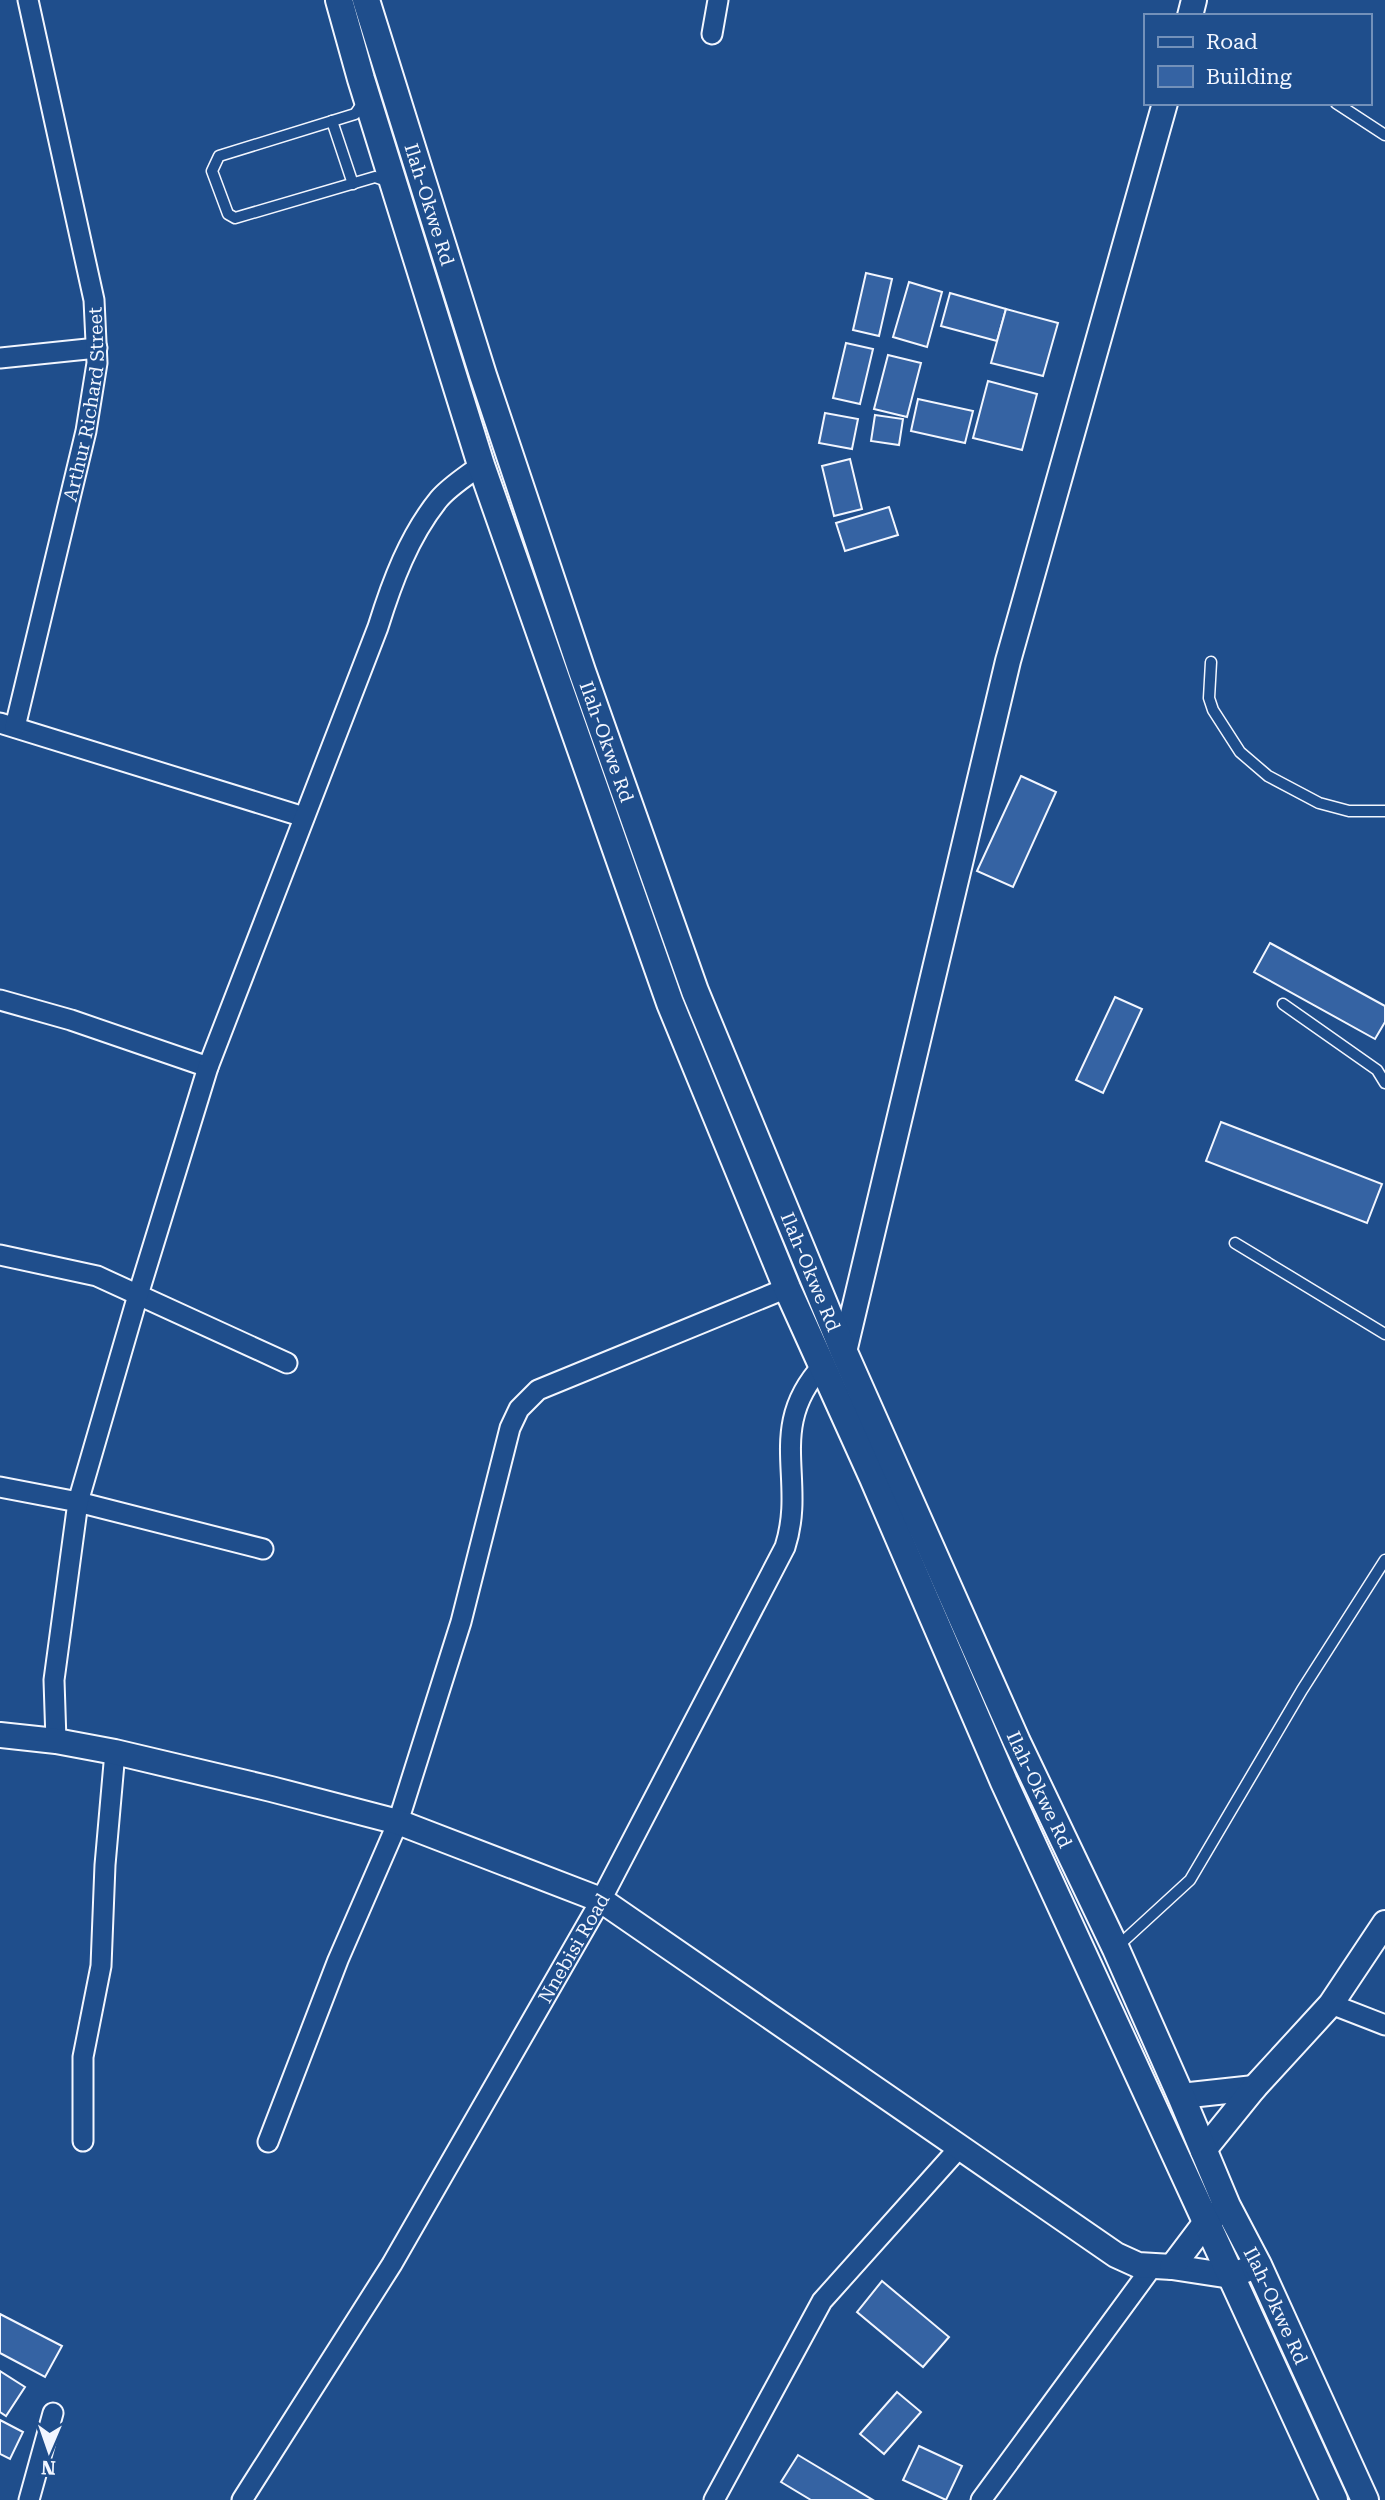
<svg xmlns="http://www.w3.org/2000/svg" width="1385" height="2500" viewBox="0 0 1385 2500" font-family="'Roboto Serif',serif">
	<style>
		.building { fill: #3563a3; stroke: #f2f6ff; stroke-width: 2 }
		.lines { fill: none; stroke-linecap: round; stroke-linejoin: round }
		.service-casing { stroke: #f2f6ff; stroke-width: 13 }
		.minor-casing { stroke: #f2f6ff; stroke-width: 23 }
		.tertiary-casing { stroke: #f2f6ff; stroke-width: 28 }
		.secondary-casing { stroke: #f2f6ff; stroke-width: 30 }
		.service { stroke: #1f4e8c; stroke-width: 10 }
		.minor { stroke: #1f4e8c; stroke-width: 19 }
		.tertiary { stroke: #1f4e8c; stroke-width: 24 }
		.secondary { stroke: #1f4e8c; stroke-width: 26 }
		.labels { text-anchor: middle; stroke-width: 5; stroke-linejoin: round; paint-order: stroke }
		.street-label { font-size: 19px; fill: #f2f6ff; stroke: #1f4e8c }
	</style>
	<rect width="100%" height="100%" fill="#1f4e8c"/>
	<g class="building">
		<polygon points="866,273 892,279 879,336 853,330"/>
		<polygon points="909,282 942,292 927,347 893,337"/>
		<polygon points="950,293 1006,309 997,341 941,326"/>
		<polygon points="1006,309 1058,323 1043,376 991,363"/>
		<polygon points="846,343 873,349 860,404 833,398"/>
		<polygon points="888,355 921,363 907,417 874,409"/>
		<polygon points="988,381 1037,394 1022,450 973,438"/>
		<polygon points="918,399 973,411 965,443 911,431"/>
		<polygon points="825,413 858,419 852,449 819,443"/>
		<polygon points="875,415 903,419 899,445 871,441"/>
		<polygon points="850,459 862,509 834,516 822,466"/>
		<polygon points="889,507 898,535 845,551 836,523"/>
		<polygon points="1021,776 1056,792 1013,887 977,871"/>
		<polygon points="1270,943 1385,1006 1385,1022 1375,1039 1254,972"/>
		<polygon points="1115,997 1142,1009 1103,1093 1076,1080"/>
		<polygon points="1221,1122 1382,1184 1367,1223 1206,1161"/>
		<polygon points="882,2281 949,2337 923,2367 857,2312"/>
		<polygon points="0,2314 62,2346 45,2377 0,2353"/>
		<polygon points="0,2371 25,2387 6,2416 0,2412"/>
		<polygon points="897,2392 921,2412 884,2454 860,2434"/>
		<polygon points="0,2420 23,2432 10,2459 0,2454"/>
		<polygon points="919,2446 962,2466 946,2500 903,2480"/>
		<polygon points="798,2455 873,2500 811,2500 781,2482"/>
	</g>
	<g class="lines">
		<defs>
			<g id="service">
				<polyline points="364,101 355,114 219,156 212,171 228,214 235,218 375,177 390,182"/>
				<polyline points="1336,103 1385,135"/>
				<polyline points="332,121 353,184"/>
				<polyline points="1211,662 1209,698 1213,710 1240,752 1268,776 1319,803 1349,811 1385,811"/>
				<polyline points="1283,1004 1377,1070 1385,1083"/>
				<polyline points="1235,1243 1385,1334"/>
				<polyline points="1118,1946 1190,1880 1302,1690 1385,1560"/>
			</g>
			<g id="minor">
				<polyline points="712,34 718,0"/>
				<polyline points="0,358 97,348"/>
				<polyline points="0,723 304,817"/>
				<path id="s1" d="M15 727 86 431 97 363 94 300 28 0"/>
				<polyline points="0,1000 71,1020 208,1067"/>
				<polyline points="0,1255 97,1276 287,1363"/>
				<polyline points="0,1487 78,1502 263,1549"/>
				<path d="M56 1741 54 1680 78 1502 138 1295 208 1067 378 627C392 582 409 536 439 499 450 486 468 475 481 465"/>
				<polyline points="1331,2004 1385,2025"/>
				<polyline points="83,2141 83,2057 101,1966 105,1865 115,1752"/>
				<polyline points="268,2142 338,1960 398,1822 461,1622 510,1428 519,1409 538,1390 787,1288"/>
				<polyline points="29,2500 53,2413"/>
				<path id="s2" d="M242 2500 392 2264 601 1900 785 1547C807 1479 765 1428 823 1365"/>
				<polyline points="714,2500 822,2301 960,2147"/>
				<polyline points="981,2500 1152,2267"/>
			</g>
			<g id="tertiary">
				<polyline points="1190,16 1194,0"/>
				<polyline points="844,1352 1008,661 1165,103"/>
				<polyline points="0,1735 56,1741 115,1752 271,1789 398,1822 601,1900 1116,2255 1138,2265 1172,2267 1231,2276 1258,2265"/>
				<polyline points="1181,2096 1254,2088"/>
				<polyline points="1203,2151 1254,2088 1331,2004 1385,1923"/>
				<polyline points="1172,2267 1206,2222 1219,2212"/>
			</g>
			<g id="secondary">
				<polyline points="339,0 361,79 481,465 670,1003 787,1288 873,1478 1004,1782 1334,2500"/>
				<path id="s3" d="M366 0 483 375 582 671 695 991 844 1352 1017 1742 1116 1949 1181 2096 1227 2206 1258 2265 1365 2500"/>
			</g>
		</defs>
		<use href="#service" class="service-casing"/>
		<use href="#minor" class="minor-casing"/>
		<use href="#tertiary" class="tertiary-casing"/>
		<use href="#secondary" class="secondary-casing"/>
		<use href="#service" class="service"/>
		<use href="#minor" class="minor"/>
		<use href="#tertiary" class="tertiary"/>
		<use href="#secondary" class="secondary"/>
	</g>
	<g class="labels">
		<g class="street-label">
			<text dy="7" stroke="none"><textPath href="#s3" startOffset="214">Ilah-Okwe Rd</textPath></text>
			<text dy="7" stroke="none"><textPath href="#s1" startOffset="331">Arthur Richard Street</textPath></text>
			<text dy="7" stroke="none"><textPath href="#s3" startOffset="780">Ilah-Okwe Rd</textPath></text>
			<text dy="7" stroke="none"><textPath href="#s3" startOffset="1348">Ilah-Okwe Rd</textPath></text>
			<text dy="7" stroke="none"><textPath href="#s3" startOffset="1914">Ilah-Okwe Rd</textPath></text>
			<text dy="7" stroke="none"><textPath href="#s2" startOffset="644">Nnebisi Road</textPath></text>
			<text dy="7" stroke="none"><textPath href="#s3" startOffset="2482">Ilah-Okwe Rd</textPath></text>
		</g>
	</g>
	<rect x="1144" y="14" width="228" height="91" fill="#1f4e8c" stroke="#7391ba" stroke-width="2"/>
	<rect x="1158" y="37" width="35" height="10" fill="#1f4e8c" stroke="#7391ba" stroke-width="2"/>
	<text x="1206" y="49" font-size="21" fill="#f2f6ff">Road</text>
	<rect x="1158" y="66" width="35" height="21" fill="#3563a3" stroke="#7391ba" stroke-width="2"/>
	<text x="1206" y="84" font-size="21" fill="#f2f6ff">Building</text>
	<g transform="translate(49 2451) rotate(182)" stroke="#1f4e8c" stroke-width="5" paint-order="stroke">
	<path d="M0-5L12 26L0 18L-12 26Z" fill="#f2f6ff"/>
	<text y="-10" font-size="19" font-weight="bold" text-anchor="middle" fill="#f2f6ff">N</text>
	</g>
</svg>
